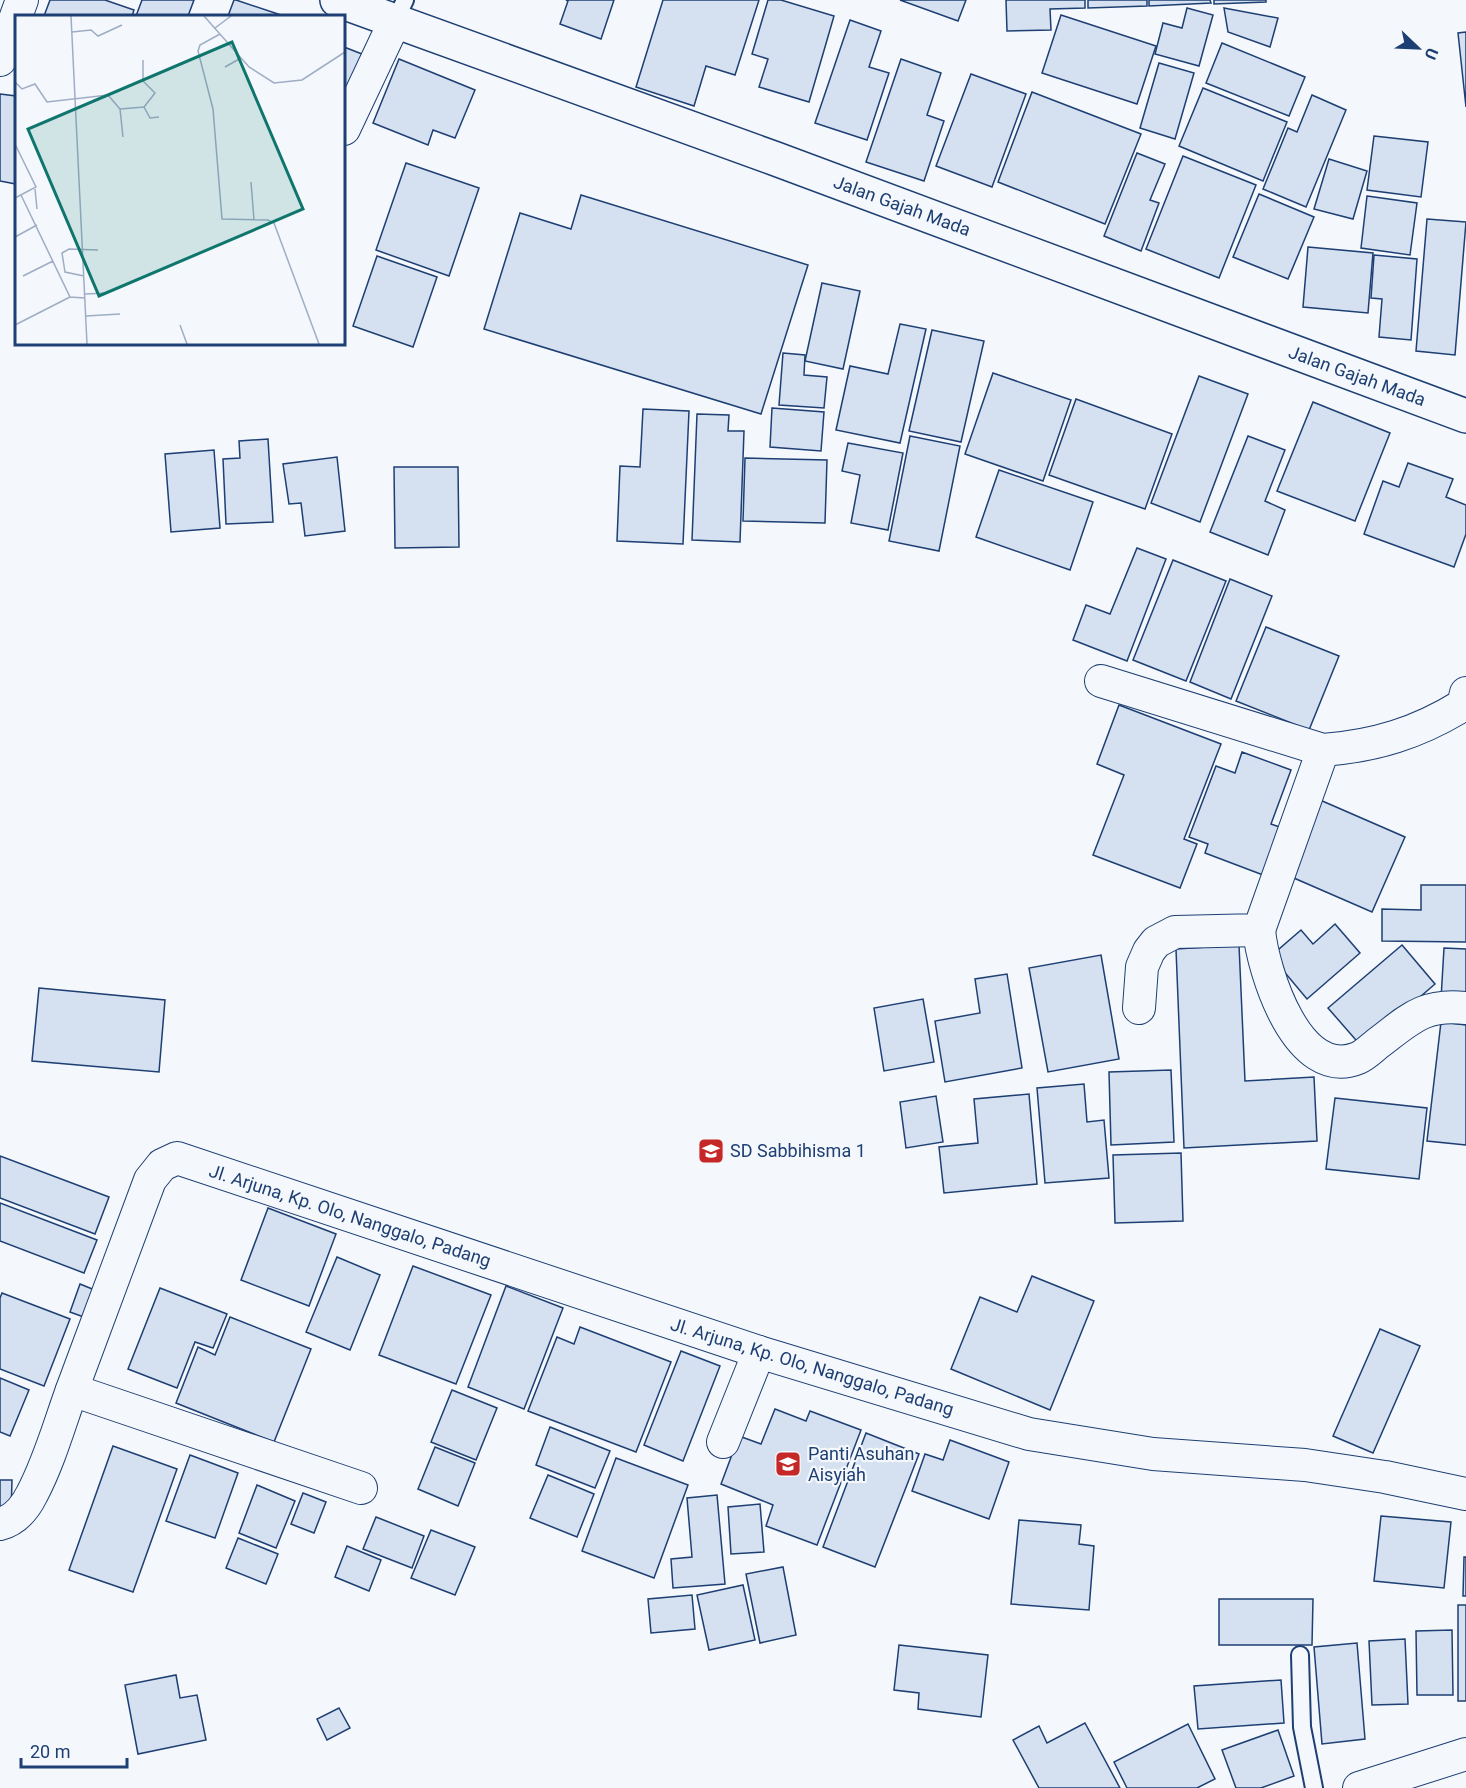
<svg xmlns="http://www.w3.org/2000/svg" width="1466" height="1788" viewBox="0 0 1466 1788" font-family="Roboto,sans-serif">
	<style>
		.building { fill: #d5e0f0; stroke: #1d3f73; stroke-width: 1.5 }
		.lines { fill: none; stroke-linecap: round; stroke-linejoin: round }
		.lane-casing { stroke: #1d3f73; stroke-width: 20 }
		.street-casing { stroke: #1d3f73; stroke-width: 34 }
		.secondary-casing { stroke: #1d3f73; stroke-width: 36 }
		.lane { stroke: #f4f7fb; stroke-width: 16 }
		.street { stroke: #f4f7fb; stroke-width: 32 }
		.secondary { stroke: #f4f7fb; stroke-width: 33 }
		.labels { text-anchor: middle; stroke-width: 4.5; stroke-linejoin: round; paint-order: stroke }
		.street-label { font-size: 18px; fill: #1d3f73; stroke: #f4f7fb }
		.poi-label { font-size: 18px; fill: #1d3f73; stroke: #f4f7fb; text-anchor: start }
		.inset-road { fill: none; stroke: #9eadc5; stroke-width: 1.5 }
		.view { fill: #0f766e; fill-opacity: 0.15; stroke: #0f766e; stroke-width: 3 }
		.inset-edge { fill: none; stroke: #1d3f73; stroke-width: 3 }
	</style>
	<rect width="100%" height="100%" fill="#f4f7fb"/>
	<g class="building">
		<polygon points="50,0 105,0 134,10 132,16 44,16"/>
		<polygon points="142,0 194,0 188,16 136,16"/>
		<polygon points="234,0 236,0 284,16 228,16"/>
		<polygon points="566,0 614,0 601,39 560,24 568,1"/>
		<polygon points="663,0 759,0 735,75 706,66 694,106 636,87"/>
		<polygon points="768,0 781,0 834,16 809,102 759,87 768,59 752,54"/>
		<polygon points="900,0 966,0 958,21"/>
		<polygon points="1006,0 1085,0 1085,8 1050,9 1051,30 1007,31"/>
		<polygon points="1088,0 1147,0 1147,6 1088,8"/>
		<polygon points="1149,0 1210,0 1211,3 1149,6"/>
		<polygon points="1214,0 1266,0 1266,2 1214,4"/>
		<polygon points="1187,8 1213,15 1199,66 1155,54 1163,23 1182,28"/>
		<polygon points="1224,8 1278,18 1270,47 1228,32"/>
		<polygon points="1061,15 1156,46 1137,104 1042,73"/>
		<polygon points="850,20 881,31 869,67 889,73 867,140 815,123"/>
		<polygon points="1466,32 1466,107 1458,33"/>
		<polygon points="1222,43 1305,77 1289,116 1206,83"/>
		<polygon points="344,47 362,54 344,104"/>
		<polygon points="399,59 475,90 455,138 433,130 428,145 373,123"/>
		<polygon points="901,59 941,73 927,115 944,121 924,181 866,162"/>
		<polygon points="1159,63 1194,73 1175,139 1140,128"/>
		<polygon points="971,74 1026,94 992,187 936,166"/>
		<polygon points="1203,88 1287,122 1263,181 1179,146"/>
		<polygon points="1032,92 1141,134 1105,224 998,182"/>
		<polygon points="0,94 16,96 16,184 0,181"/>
		<polygon points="1312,95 1346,110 1306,207 1263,189 1288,128 1297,132"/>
		<polygon points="1374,136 1428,142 1421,197 1367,190"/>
		<polygon points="1137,153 1165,164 1150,200 1159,203 1141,251 1104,236"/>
		<polygon points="1183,156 1256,185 1219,278 1146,249"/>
		<polygon points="1329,159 1367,171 1353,219 1314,209"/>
		<polygon points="406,163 479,188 449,276 376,250"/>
		<polygon points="1259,194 1314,217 1288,279 1233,257"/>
		<polygon points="581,195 808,265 761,414 484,329 520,213 571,229"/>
		<polygon points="1367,196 1417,203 1410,255 1361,248"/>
		<polygon points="1427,219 1466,222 1455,355 1416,351"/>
		<polygon points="1308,247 1373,253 1368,313 1303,307"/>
		<polygon points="1374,255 1417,259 1411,340 1379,337 1382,299 1371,298"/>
		<polygon points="377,256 437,277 413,347 353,326"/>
		<polygon points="822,283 860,291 843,369 805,361"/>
		<polygon points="900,324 926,329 900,443 836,430 850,366 888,374"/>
		<polygon points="932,330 984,341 961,442 909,431"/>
		<polygon points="783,353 805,355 804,375 827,377 824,408 779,405"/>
		<polygon points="993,373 1071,400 1043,481 965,454"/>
		<polygon points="1199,376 1248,394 1200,522 1151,503"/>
		<polygon points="1076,399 1172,434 1145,509 1049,475"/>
		<polygon points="1313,402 1390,433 1355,521 1277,491"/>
		<polygon points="772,408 824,412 821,451 770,447"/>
		<polygon points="643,409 689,411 683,544 617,541 620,466 640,467"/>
		<polygon points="697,414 729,415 728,431 744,431 740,542 692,540"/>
		<polygon points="910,436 960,446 939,551 889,541"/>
		<polygon points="1248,436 1285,450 1265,501 1285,510 1268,555 1210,532"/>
		<polygon points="268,439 273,522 226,524 223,459 240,458 239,441"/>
		<polygon points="848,443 903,453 888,530 851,523 860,475 842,471"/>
		<polygon points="214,450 220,528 171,532 165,454"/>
		<polygon points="337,457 345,531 305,536 301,503 289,504 283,464"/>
		<polygon points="745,458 827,460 825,523 743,521"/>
		<polygon points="1408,463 1453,479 1446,497 1466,505 1466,534 1454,567 1364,534 1383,481 1399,487"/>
		<polygon points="394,467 458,467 459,547 395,548"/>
		<polygon points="999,470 1093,502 1070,570 976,537"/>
		<polygon points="1137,548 1166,559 1127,661 1073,640 1086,605 1110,614"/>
		<polygon points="1173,560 1226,581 1186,681 1133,660"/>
		<polygon points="1230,579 1272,596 1231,699 1190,682"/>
		<polygon points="1266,627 1339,656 1309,730 1236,701"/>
		<polygon points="1119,705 1221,744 1184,839 1197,844 1180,888 1093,855 1124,775 1097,764"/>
		<polygon points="1242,752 1291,770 1271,824 1288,830 1271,878 1205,853 1208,844 1189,837 1216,766 1235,773"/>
		<polygon points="1320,800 1405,837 1372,912 1287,875"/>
		<polygon points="1421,885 1466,885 1466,942 1382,941 1382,909 1421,910"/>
		<polygon points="1335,924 1360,953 1307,999 1271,956 1301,930 1313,944"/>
		<polygon points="1239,945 1245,1081 1314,1077 1317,1141 1184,1148 1176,949"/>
		<polygon points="1402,945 1435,984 1362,1047 1328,1008"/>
		<polygon points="1444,948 1466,949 1466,1000 1441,999"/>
		<polygon points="1101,955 1119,1059 1048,1072 1029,968"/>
		<polygon points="1007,974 1022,1068 945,1082 935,1021 980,1013 975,979"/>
		<polygon points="39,988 165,1000 159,1072 32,1061"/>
		<polygon points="923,999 934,1062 884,1071 874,1008"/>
		<polygon points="1441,1022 1466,1025 1466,1145 1427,1141"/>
		<polygon points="1171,1070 1174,1142 1111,1145 1109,1072"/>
		<polygon points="1084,1084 1087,1122 1104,1120 1109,1178 1045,1183 1037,1088"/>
		<polygon points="1029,1094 1037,1184 944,1193 939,1147 978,1143 974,1099"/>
		<polygon points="936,1096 943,1142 906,1148 900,1102"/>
		<polygon points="1335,1098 1427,1108 1419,1179 1326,1169"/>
		<polygon points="1181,1153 1183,1221 1115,1223 1113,1155"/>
		<polygon points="0,1156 109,1197 95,1234 0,1198"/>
		<polygon points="0,1203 97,1240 84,1273 0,1241"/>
		<polygon points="268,1208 336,1234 309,1306 241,1280"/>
		<polygon points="337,1257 380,1275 350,1350 306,1332"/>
		<polygon points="413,1266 491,1295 456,1384 379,1355"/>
		<polygon points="1032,1276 1094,1301 1050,1410 951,1369 980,1297 1017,1312"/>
		<polygon points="80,1284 102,1293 92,1320 70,1312"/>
		<polygon points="506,1286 563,1308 524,1409 468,1387"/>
		<polygon points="160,1288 227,1314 213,1348 195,1342 177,1388 128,1369"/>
		<polygon points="2,1293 70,1319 44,1386 0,1369 0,1298"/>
		<polygon points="230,1317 311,1349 274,1442 176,1403 198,1347 215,1355"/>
		<polygon points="580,1327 671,1362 636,1452 528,1411 557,1337 574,1344"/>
		<polygon points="1380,1329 1420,1346 1373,1453 1333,1436"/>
		<polygon points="681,1351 720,1366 683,1461 644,1445"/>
		<polygon points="0,1378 29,1390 10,1436 0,1432"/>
		<polygon points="452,1390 497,1408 476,1460 431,1442"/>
		<polygon points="775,1409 806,1421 810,1411 861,1430 817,1545 766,1526 773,1505 721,1484 739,1436 761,1444"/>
		<polygon points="550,1427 610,1451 595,1488 536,1465"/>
		<polygon points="866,1433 919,1454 875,1567 823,1547"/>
		<polygon points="950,1440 1009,1462 989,1519 912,1491 925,1454 943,1460"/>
		<polygon points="113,1446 177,1469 133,1592 69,1570"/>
		<polygon points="435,1447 475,1463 458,1506 418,1489"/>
		<polygon points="190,1455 238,1473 215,1538 166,1521"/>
		<polygon points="616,1458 688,1485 654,1578 582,1551"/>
		<polygon points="548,1475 594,1494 577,1537 530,1518"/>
		<polygon points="0,1480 12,1480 11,1515 0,1515"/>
		<polygon points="257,1485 295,1501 276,1548 239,1533"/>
		<polygon points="303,1493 326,1502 314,1533 291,1524"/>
		<polygon points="717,1495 725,1584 673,1588 671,1559 692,1557 687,1498"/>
		<polygon points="760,1504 764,1552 731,1554 728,1507"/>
		<polygon points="1381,1516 1451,1522 1444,1588 1374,1581"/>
		<polygon points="376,1517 424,1536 412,1568 363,1549"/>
		<polygon points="1019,1520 1081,1525 1079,1544 1094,1546 1089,1610 1011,1604"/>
		<polygon points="431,1530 475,1547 455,1595 411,1578"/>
		<polygon points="238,1538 278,1554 266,1584 226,1568"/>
		<polygon points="347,1546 381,1560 369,1591 335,1577"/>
		<polygon points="1464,1557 1466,1557 1466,1596 1463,1596"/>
		<polygon points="783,1567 796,1635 760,1643 746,1574"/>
		<polygon points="743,1585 755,1640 709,1650 697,1595"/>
		<polygon points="692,1595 695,1629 651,1633 648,1599"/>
		<polygon points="1219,1599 1313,1599 1312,1645 1219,1645"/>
		<rect x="1458" y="1605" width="8" height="96"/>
		<polygon points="1452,1630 1453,1695 1417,1695 1416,1631"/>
		<polygon points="1405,1639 1408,1704 1372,1705 1369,1641"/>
		<polygon points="1357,1643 1365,1739 1322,1744 1314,1647"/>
		<polygon points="899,1645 988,1655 981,1717 918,1709 919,1693 894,1690"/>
		<polygon points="176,1675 180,1698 197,1695 206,1740 138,1754 125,1685"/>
		<polygon points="1281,1680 1284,1723 1198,1729 1194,1686"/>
		<polygon points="339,1708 350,1728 327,1740 317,1719"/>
		<polygon points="1085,1723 1120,1788 1039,1788 1013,1740 1039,1726 1047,1743"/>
		<polygon points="1188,1724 1215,1779 1197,1788 1127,1788 1114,1762"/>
		<polygon points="1278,1730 1294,1776 1261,1788 1236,1788 1222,1750"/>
	</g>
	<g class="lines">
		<defs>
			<g id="lane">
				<polyline points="395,21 405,0"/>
				<polyline points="1300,1655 1302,1727 1314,1788"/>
			</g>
			<g id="street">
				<polyline points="0,60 22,0"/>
				<polyline points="344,129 395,21"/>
				<path d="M1101 681 1323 750C1375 746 1418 733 1463 705L1466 693"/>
				<path d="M1259 930C1263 972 1298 1083 1358 1058 1365 1055 1371 1049 1377 1044 1409 1020 1423 1003 1466 1008"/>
				<polyline points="1139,1008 1142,967 1149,951 1156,942 1175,932 1259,930 1323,750"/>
				<polyline points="72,1390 361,1488"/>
				<polyline points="723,1442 759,1352"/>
				<path d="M0 1524C16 1520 25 1508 32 1494 50 1460 60 1422 73 1387 99 1318 125 1249 150 1180L162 1165 177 1158 759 1352 1029 1434 1153 1454 1305 1465 1385 1477 1466 1494"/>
				<polyline points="1359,1788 1466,1754"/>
			</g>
			<polyline id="secondary" points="337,0 776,159 1466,416"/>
		</defs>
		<use href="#lane" class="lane-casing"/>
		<use href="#street" class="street-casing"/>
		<use href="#secondary" class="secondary-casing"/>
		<use href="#lane" class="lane"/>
		<use href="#street" class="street"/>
		<use href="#secondary" class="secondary"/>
	</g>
	<defs>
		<symbol id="school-square" viewBox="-11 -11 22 22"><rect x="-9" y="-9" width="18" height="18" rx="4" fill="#c62828" stroke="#f4f7fb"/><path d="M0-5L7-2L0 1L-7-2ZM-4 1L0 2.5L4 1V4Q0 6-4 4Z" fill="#fff"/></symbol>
	</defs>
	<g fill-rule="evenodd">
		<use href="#school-square" x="696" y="1136" width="30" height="30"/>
		<use href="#school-square" x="773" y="1449" width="30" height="30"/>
	</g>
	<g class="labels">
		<g class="street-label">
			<text transform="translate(902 206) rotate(20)" y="6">Jalan Gajah Mada</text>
			<text transform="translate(1357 376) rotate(20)" y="6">Jalan Gajah Mada</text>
			<text transform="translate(350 1216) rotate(18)" y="6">Jl. Arjuna, Kp. Olo, Nanggalo, Padang</text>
			<text transform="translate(812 1367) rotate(17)" y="6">Jl. Arjuna, Kp. Olo, Nanggalo, Padang</text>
		</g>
		<g class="poi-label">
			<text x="730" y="1157">SD Sabbihisma 1</text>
			<text x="808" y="1460">Panti Asuhan<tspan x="808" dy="21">Aisyiah</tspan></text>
		</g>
	</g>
	<g transform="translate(15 15)">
		<rect width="330" height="330" fill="#f4f7fb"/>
		<path class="inset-road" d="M56 1 72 329M189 1 234 52 259 68 287 65 330 37M200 13 216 1M57 17 76 15 83 21 107 10M205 19 185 30 183 36 198 94 207 204 253 205 259 208 304 329M128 45V66L140 78 129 92M210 52 226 43M0 67 7 74 20 69 32 87 93 80 105 94 108 122M105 94 129 92 135 103 144 102M0 129 21 172 0 183M236 167 239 205M20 174 22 194M6 180 55 282 70 283M0 222 22 210M8 261 38 246M69 261 50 257 47 238 54 234 83 235M70 279 92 278M71 301 105 299M0 310 55 282M165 310 172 329"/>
		<path class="view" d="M217 27 288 194 84 281 13 114Z"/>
		<rect width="330" height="330" class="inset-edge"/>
	</g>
	<g transform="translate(1418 48) rotate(113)" stroke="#f4f7fb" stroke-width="4.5" paint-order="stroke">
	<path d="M0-4.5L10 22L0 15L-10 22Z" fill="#1d3f73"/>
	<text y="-9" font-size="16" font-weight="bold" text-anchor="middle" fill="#1d3f73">U</text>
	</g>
	<path d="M21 1758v9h106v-9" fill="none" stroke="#1d3f73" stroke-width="3"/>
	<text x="30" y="1758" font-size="18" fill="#1d3f73" stroke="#f4f7fb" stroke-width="4.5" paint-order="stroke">20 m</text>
</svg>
